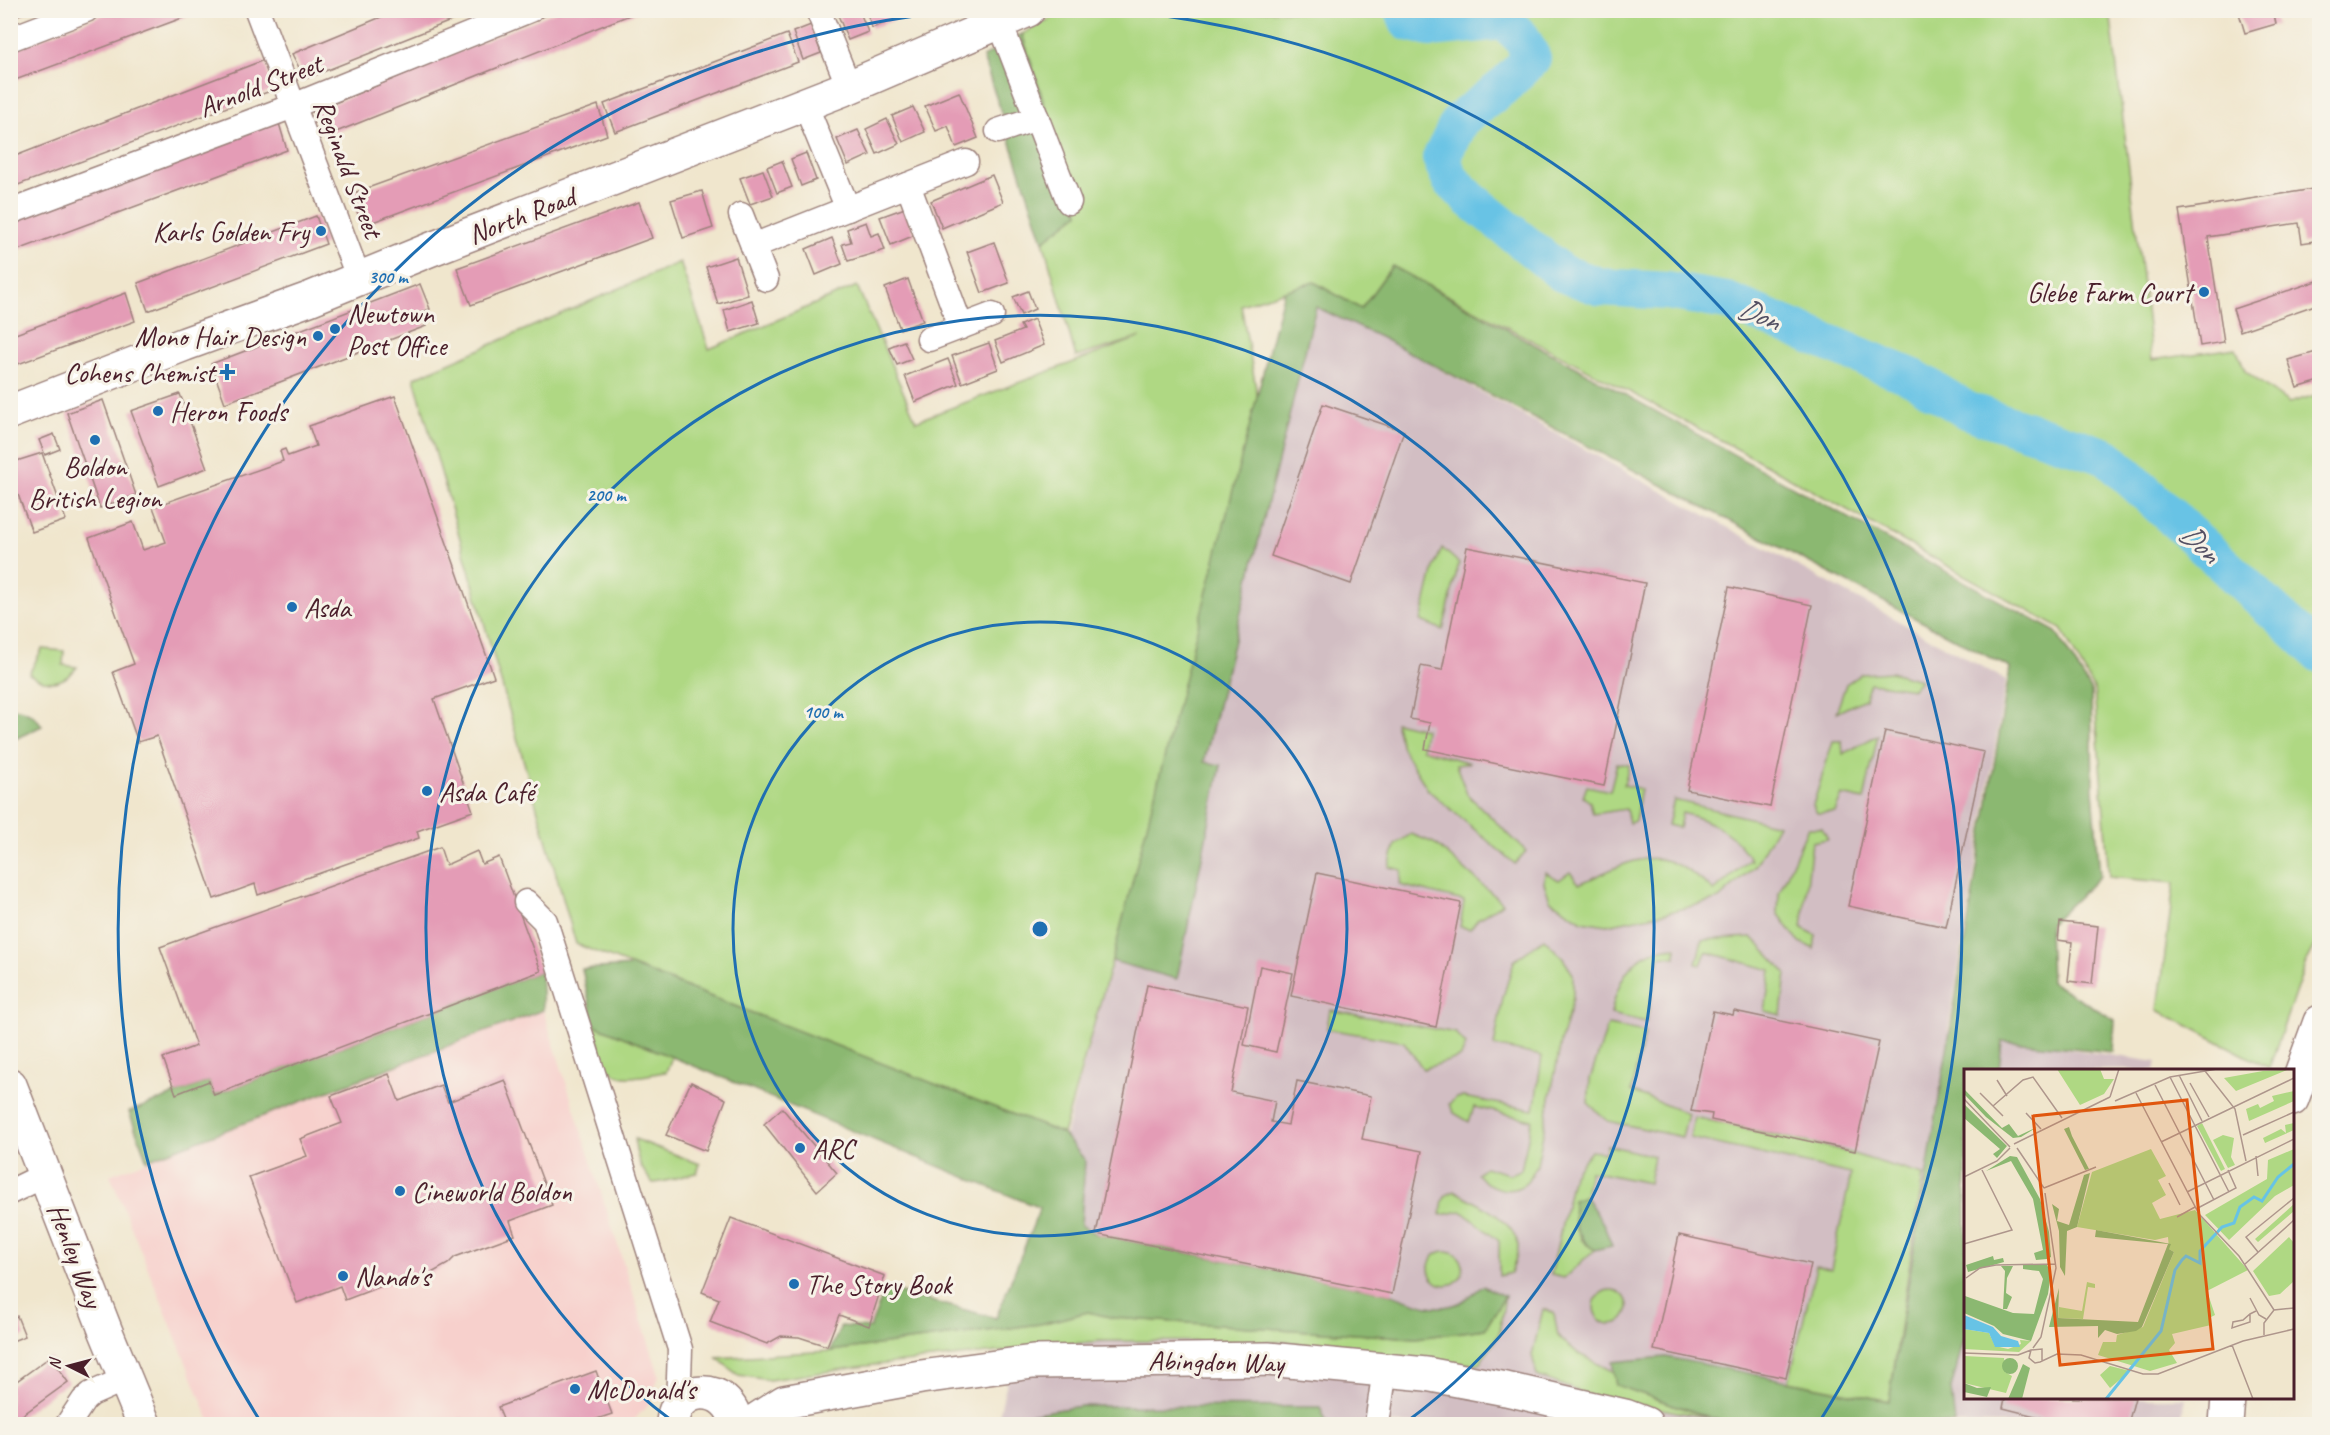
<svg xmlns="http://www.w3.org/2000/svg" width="2330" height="1435" viewBox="0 0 2330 1435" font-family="Caveat,sans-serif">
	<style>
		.built { fill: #f7d0cc }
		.industrial { fill: #d2bec3 }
		.green { fill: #afd883; stroke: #7c7c57; stroke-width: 1.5 }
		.forest { fill: #8bb871; stroke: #6a6c4e; stroke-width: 1.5 }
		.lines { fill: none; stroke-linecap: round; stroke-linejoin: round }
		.river { stroke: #67c3e5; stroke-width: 38 }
		.building { fill: #e49cb6 }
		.street-casing { stroke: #9d827c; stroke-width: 27 }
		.secondary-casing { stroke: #9d827c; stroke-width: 36 }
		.primary-casing { stroke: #9d827c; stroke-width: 36 }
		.street { stroke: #fff; stroke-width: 24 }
		.secondary { stroke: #fff; stroke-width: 33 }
		.primary { stroke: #fff; stroke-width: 33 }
		.ring { fill: none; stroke: #1f6fb2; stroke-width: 3 }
		.poi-dot { fill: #1f6fb2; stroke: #f7f3e8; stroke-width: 2 }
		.labels { text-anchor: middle; stroke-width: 6; stroke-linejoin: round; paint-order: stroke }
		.street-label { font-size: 28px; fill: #4a1f2b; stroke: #f7f3e8 }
		.poi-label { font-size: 28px; fill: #4a1f2b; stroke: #f7f3e8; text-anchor: start }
		.water-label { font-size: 30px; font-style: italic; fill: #535063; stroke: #f7f3e8 }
		.inset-river { fill: none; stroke: #67c3e5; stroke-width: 3 }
		.inset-road { fill: none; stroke: #ae968c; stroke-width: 1.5 }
		.view { fill: #e0560e; fill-opacity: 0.15; stroke: #e0560e; stroke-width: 3 }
		.inset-edge { fill: none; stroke: #4a1f2b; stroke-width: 3 }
		.centre { fill: #1f6fb2; stroke: #f7f3e8; stroke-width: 3 }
		.ring-label { font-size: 18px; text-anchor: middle; font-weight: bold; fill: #1f6fb2; stroke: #f7f3e8; stroke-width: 6; stroke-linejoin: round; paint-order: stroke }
	</style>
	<rect width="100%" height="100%" fill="#f7f3e8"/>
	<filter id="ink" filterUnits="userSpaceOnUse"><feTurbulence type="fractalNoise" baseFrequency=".0167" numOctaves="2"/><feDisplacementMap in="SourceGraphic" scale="12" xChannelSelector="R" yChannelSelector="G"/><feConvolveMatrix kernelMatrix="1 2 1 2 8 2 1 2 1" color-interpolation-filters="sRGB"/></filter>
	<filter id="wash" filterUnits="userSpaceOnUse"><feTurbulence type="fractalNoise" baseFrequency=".008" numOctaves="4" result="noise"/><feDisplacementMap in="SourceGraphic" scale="24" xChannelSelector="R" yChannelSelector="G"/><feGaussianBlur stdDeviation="1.35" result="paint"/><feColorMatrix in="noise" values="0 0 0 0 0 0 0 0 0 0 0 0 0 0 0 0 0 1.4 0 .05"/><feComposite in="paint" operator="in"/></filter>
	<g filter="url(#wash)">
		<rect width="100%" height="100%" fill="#f0e6cd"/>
		<polygon class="built" points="543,1010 659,1375 648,1405 630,1424 211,1424 110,1175"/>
		<polygon class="industrial" points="1316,307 1382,338 2006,680 1948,1031 2157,1062 2155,1070 1966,1070 1966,1398 2186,1398 2180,1424 997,1424 1061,1153 1109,966"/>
		<g class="green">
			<polygon points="1064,11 2110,11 2152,360 2236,348 2245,371 2289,403 2319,394 2319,937 2306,962 2269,1068 2158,1010 2174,883 2109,877 2094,689 2061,629 1756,459 1392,266 1361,309 1314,282 1241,305 1263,427 1063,1134 576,944 414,378 680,262 709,349 857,286 916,421 1141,337 1076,357 1043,241 1079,213 1022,34"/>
			<polygon points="1442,548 1459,563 1443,630 1421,621 1434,567"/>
			<path d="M42 649 64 651 63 665 77 667C63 685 47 686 29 674Z"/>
			<polygon points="1891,672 1920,680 1913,689 1870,683 1865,699 1836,713 1846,684 1861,674"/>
			<polygon points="1395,722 1425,729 1422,749 1470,763 1456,765 1467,794 1526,851 1515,864 1428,790 1402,748"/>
			<polygon points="1878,735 1864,800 1842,795 1835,812 1817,813 1813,805 1833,741 1842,741 1843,754"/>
			<polygon points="1617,763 1629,765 1624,785 1641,789 1635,821 1629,823 1626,809 1593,814 1590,802 1583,797 1587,786 1610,791"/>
			<path d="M1674 800 1778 825 1755 866 1719 899 1666 913 1607 925 1582 921 1550 900 1544 883 1545 872 1559 880 1570 872 1579 884C1640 857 1658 841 1714 891L1749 860 1752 862C1736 834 1713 821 1682 813L1679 828 1668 825Z"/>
			<polygon points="1808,828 1822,828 1828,839 1812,842 1802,928 1816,935 1814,949 1798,941 1778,913 1779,893"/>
			<polygon points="1411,834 1434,843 1503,903 1478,919 1470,929 1460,927 1464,901 1400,885 1402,870 1389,867 1395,845"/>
			<polygon points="1752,937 1786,973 1781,1015 1765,1011 1771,970 1706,952 1701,965 1696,964 1702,940"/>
			<path d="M1544 939 1562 957 1573 974V998L1562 1037 1537 1165C1534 1170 1531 1177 1527 1182 1513 1197 1488 1188 1477 1174L1485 1167 1509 1174 1521 1170 1532 1120 1474 1107 1469 1122 1454 1113 1449 1104 1456 1098 1463 1097 1534 1110 1542 1056 1494 1046 1503 997 1514 961Z"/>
			<path d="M1676 947V957L1660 956 1646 1022 1611 1014C1619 975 1633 950 1676 947Z"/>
			<polygon points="1330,1010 1456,1033 1466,1045 1461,1057 1423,1069 1404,1042 1327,1029"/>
			<path d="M594 1025 672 1057 666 1072C654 1073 640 1078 627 1077 601 1076 600 1045 594 1025Z"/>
			<polygon points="1608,1025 1645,1032 1631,1091 1688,1114 1682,1137 1608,1121 1588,1103 1590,1079"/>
			<polygon points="1694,1117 1833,1148 1923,1175 1889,1401 1789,1381 1816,1267 1831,1269 1851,1174 1690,1138"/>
			<path d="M635 1139 700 1164 697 1173C682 1175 669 1182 653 1183 641 1170 635 1157 635 1139Z"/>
			<polygon points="1607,1145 1654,1156 1649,1183 1590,1171 1585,1196 1573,1200 1581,1239 1594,1250 1564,1278 1551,1275 1573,1174 1591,1151 1605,1153"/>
			<path d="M1455 1191C1477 1204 1513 1218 1518 1245 1519 1253 1513 1265 1511 1273L1499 1276V1241L1461 1211 1441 1215C1442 1202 1442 1195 1455 1191Z"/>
			<circle cx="1446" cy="1268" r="17"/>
			<circle cx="1611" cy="1307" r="17"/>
			<polygon points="1505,1296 1499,1334 1480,1363 1455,1365 1289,1342 1100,1341 866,1366 769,1380 738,1375 717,1358 830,1351 1040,1324 1088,1312 1114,1318 1416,1338 1485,1329"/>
			<polygon points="1543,1309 1554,1313 1558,1336 1579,1354 1614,1372 1616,1385 1710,1418 1591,1396 1537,1376 1532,1355"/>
		</g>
		<g class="forest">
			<polygon points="1022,34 1079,213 1043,241 983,57"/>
			<polygon points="1392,266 2056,632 2091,690 2093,790 2100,876 2049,925 2051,982 2115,1020 2113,1052 2002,1041 1999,1070 1966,1070 1966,1331 1951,1389 1955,1424 1730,1424 1616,1385 1612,1362 1666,1357 1889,1401 2010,668 1382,338 1316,307 1204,762 1221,765 1177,979 1112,961 1284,291 1314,282 1361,309"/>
			<path d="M11 708C25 709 35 714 42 726L11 741Z"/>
			<path d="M632 966 1063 1134 1085 1160 1081 1225 1096 1234 1392 1294C1413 1302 1436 1313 1459 1303 1467 1299 1476 1291 1483 1286L1505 1296 1485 1329 1416 1338 1114 1318 1088 1312 1040 1324 830 1351 841 1326 870 1328 885 1289 996 1318 1040 1208 594 1025 582 969Z"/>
			<polygon points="541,971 543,1010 147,1160 129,1112 209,1081 214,1095"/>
			<path d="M1585 1196 1603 1223 1612 1246 1594 1250C1575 1235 1573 1224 1573 1200Z"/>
			<polygon points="1081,1406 1320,1407 1327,1424 970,1424"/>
		</g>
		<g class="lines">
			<polyline class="river" points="1404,10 1408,22 1430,28 1504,21 1521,37 1532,58 1503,87 1460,120 1441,158 1450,179 1470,199 1562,273 1601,287 1667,291 1727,301 1914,378 1968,411 2107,457 2320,654"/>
		</g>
		<g id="blocks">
			<g class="building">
				<polygon points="10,10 29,10 29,11 10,18"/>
				<polygon points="115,10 201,11 10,82 10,51"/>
				<polygon points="398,10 476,11 305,79 292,54"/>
				<polygon points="559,10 642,10 326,136 313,112"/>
				<polygon points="836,10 859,10 868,32 848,40"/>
				<polygon points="866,10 917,10 918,11 872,28"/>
				<polygon points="2238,10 2273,10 2276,24 2245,33"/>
				<polygon points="811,25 821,53 803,60 793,32"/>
				<polygon points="787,34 798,62 615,132 604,104"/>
				<polygon points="264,60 273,90 10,188 10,158"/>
				<polygon points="959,92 978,138 956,147 948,126 936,131 925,106"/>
				<polygon points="598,105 607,135 362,226 351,194"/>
				<polygon points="913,107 925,132 903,142 892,116"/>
				<polygon points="887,119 899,144 877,154 866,129"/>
				<polygon points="278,120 287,150 10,253 10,223"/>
				<polygon points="858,130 870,155 848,165 837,139"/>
				<polygon points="806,153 816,180 801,186 791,159"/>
				<polygon points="782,161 792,187 777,193 767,167"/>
				<polygon points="763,170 773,196 750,204 740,178"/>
				<polygon points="992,175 1003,202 942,228 931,201"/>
				<polygon points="2320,188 2320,240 2302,243 2299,223 2208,237 2224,342 2200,346 2179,210"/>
				<polygon points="702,191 713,228 683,238 671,200"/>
				<polygon points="639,202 652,238 471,305 457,268"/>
				<polygon points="905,208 915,235 891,245 880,217"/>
				<polygon points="316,216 326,244 148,311 138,283"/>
				<polygon points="866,222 871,236 879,233 885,250 848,261 842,244 851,242 847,229"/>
				<polygon points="832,238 842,264 816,275 806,249"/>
				<polygon points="994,242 1009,283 982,293 967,252"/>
				<polygon points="736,257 748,295 718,304 706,267"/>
				<polygon points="908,279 923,321 900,329 885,288"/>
				<polygon points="2320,280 2320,317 2315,305 2240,331 2233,309"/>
				<polygon points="420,284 430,309 420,313 426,326 225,403 211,364"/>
				<polygon points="1028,291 1035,309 1021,315 1013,297"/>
				<polygon points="126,293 135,321 10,367 10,336"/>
				<polygon points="752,300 759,323 730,332 724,310"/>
				<polygon points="1034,319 1044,345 1003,362 995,341 1023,330 1020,325"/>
				<polygon points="904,341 912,359 897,365 889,347"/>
				<polygon points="989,343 998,369 962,383 952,356"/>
				<polygon points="2320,351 2320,381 2297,388 2288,360"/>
				<polygon points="948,359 958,384 915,402 905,376"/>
				<polygon points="180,394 207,468 159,486 131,411"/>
				<polygon points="395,396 494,677 434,699 473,811 417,831 419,838 258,895 255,884 214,899 157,736 138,742 113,672 134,664 89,538 133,522 143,550 166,542 153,507 283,461 280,451 285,449 288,456 316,446 309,426"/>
				<polygon points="103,400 136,495 100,508 67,413"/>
				<polygon points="1323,404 1404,431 1351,584 1271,556"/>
				<polygon points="54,434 60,449 45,455 39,440"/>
				<polygon points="42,453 66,520 32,532 10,473 10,463"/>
				<polygon points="1467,547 1645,583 1604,786 1425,749 1430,723 1410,719 1421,666 1442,670"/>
				<polygon points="1729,587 1812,605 1770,807 1687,790"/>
				<polygon points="1885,731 1984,752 1946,927 1848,906"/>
				<polygon points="440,847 446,865 477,851 482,864 499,857 541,971 214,1095 209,1081 176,1094 163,1058 196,1046 160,947"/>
				<polygon points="1317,873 1461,903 1436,1027 1291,996"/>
				<polygon points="2060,922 2098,926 2092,984 2068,981 2072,942 2058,940"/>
				<polygon points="1260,966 1293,973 1276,1052 1244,1045"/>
				<polygon points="1147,985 1248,1006 1231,1092 1275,1101 1271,1122 1288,1125 1297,1081 1371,1096 1362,1139 1422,1151 1392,1294 1096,1234"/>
				<polygon points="1713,1011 1733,1015 1734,1011 1879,1042 1855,1151 1711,1120 1712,1114 1691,1111"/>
				<polygon points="389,1074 399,1101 441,1085 448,1102 505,1080 552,1205 510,1221 515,1235 455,1257 448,1264 428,1275 405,1277 345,1300 340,1286 297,1303 249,1177 307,1156 300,1139 342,1123 331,1096"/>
				<polygon points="691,1082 726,1099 706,1151 666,1135"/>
				<polygon points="782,1108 837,1173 817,1191 764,1124"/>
				<polygon points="731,1218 885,1276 869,1326 839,1315 827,1346 799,1337 781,1336 767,1344 710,1322 719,1299 702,1292"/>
				<polygon points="1679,1235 1811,1264 1786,1378 1654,1350"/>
				<polygon points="17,1316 25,1336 10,1342 10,1319"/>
				<polygon points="50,1357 68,1382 10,1424 10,1386"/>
				<polygon points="596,1371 612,1414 582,1424 505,1424 498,1407"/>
				<polygon points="2005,1398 2135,1398 2128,1424 2067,1424 2003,1408"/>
				<polygon points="463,1418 466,1424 447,1424"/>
			</g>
		</g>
	</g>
	<g filter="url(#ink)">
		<use href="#blocks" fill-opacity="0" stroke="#9d827c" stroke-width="1.5"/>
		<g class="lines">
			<defs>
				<g id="street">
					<polyline points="257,10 359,279"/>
					<polyline points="818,10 849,87"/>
					<polyline points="1000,23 1069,202"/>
					<polyline points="10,39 86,10"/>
					<polyline points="805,104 848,209"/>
					<polyline points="998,131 1037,118"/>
					<polyline points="908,185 961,327"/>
					<polyline points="10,212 293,106 530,10"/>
					<polyline points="741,215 766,279"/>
					<polyline points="753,246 966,162"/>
					<polyline points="929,339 992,315"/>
					<polyline points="526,902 545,921 680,1349 678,1407"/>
					<polyline points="10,1192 45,1175"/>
					<polyline points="68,1424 84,1400 91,1394 125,1379"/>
					<polyline points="1377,1424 1385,1369"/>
				</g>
				<g id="secondary">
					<polyline points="10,412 185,344 309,299 429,250 849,87 1028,10"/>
					<polyline points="10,1085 106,1332 144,1424"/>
					<path d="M673 1424C674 1383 730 1382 736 1424"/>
					<polyline points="750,1424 784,1402 921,1377 1033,1362 1268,1359 1426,1374 1506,1389 1625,1416 1646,1424"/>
				</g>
				<g id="primary">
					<polyline points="2292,1099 2320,1022"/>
					<polyline points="2226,1424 2228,1398"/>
				</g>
			</defs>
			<use href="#street" class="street-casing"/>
			<use href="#secondary" class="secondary-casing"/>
			<use href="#primary" class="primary-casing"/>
			<use href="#street" class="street"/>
			<use href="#secondary" class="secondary"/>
			<use href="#primary" class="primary"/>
		</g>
	</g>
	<g class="ring">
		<circle cx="1040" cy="929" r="307"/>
		<path d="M675 1423A614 614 0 1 1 1405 1423"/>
		<path d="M262 1424A922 922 0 0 1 960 11M1120 11A922 922 0 0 1 1818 1424"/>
	</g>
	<g class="poi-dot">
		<circle cx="321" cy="231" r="6"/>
		<circle cx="2204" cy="292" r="6"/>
		<circle cx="335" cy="329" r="6"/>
		<circle cx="318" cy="336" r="6"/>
		<path d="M224 363h6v6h6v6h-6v6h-6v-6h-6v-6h6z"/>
		<circle cx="158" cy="411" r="6"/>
		<circle cx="95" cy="440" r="6"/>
		<circle cx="292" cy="607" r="6"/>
		<circle cx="427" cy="791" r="6"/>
		<circle cx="800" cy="1148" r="6"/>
		<circle cx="400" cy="1191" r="6"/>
		<circle cx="343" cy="1276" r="6"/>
		<circle cx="794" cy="1284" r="6"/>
		<circle cx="575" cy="1389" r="6"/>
	</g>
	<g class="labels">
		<g class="street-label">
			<text transform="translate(260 85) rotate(-21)" y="10">Arnold Street</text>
			<text transform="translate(349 168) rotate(69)" y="10">Reginald Street</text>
			<text transform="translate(521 215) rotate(-21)" y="10">North Road</text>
			<text transform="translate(76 1255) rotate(69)" y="10">Henley Way</text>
			<text transform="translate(1216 1361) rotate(1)" y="10">Abingdon Way</text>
		</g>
		<g class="poi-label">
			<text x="309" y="241" text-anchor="end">Karls Golden Fry</text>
			<text x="2192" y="302" text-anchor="end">Glebe Farm Court</text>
			<text x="347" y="323">Newtown<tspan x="347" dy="32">Post Office</tspan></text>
			<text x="306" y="346" text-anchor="end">Mono Hair Design</text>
			<text x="215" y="382" text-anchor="end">Cohens Chemist</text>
			<text x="170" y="421">Heron Foods</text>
			<text x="95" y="476" text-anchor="middle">Boldon<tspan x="95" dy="32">British Legion</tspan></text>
			<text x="304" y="617">Asda</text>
			<text x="439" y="801">Asda Café</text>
			<text x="812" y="1158">ARC</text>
			<text x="412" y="1201">Cineworld Boldon</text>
			<text x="355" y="1286">Nando's</text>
			<text x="806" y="1294">The Story Book</text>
			<text x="587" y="1399">McDonald's</text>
		</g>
		<g class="water-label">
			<text transform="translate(1759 314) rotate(22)" y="10">Don</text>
			<text transform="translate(2200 543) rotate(43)" y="10">Don</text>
		</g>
	</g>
	<g transform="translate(1964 1069)">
		<rect width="330" height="330" fill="#f0e6cd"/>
		<path d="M93 0H136L140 10H150L140 25 116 36ZM323 1 272 22 260 9 299 2ZM330 22V32L285 52 282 40 294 35 296 39 310 32 308 27ZM238 54 261 100 257 102 233 57ZM330 54V61L301 74 299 69 317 60 322 64 321 56ZM259 66 270 69 267 88 271 96 264 99 249 71ZM187 80 202 107 194 111 202 126 188 134 196 150 231 141 284 201 243 222 251 246 245 249 247 256 208 265 211 274 205 281 213 294 186 302 134 286 139 273H152L153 266 179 258 210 183 205 180 204 168 191 171 113 158 128 103ZM330 80V116L311 127 265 171 241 146 303 110 304 91ZM330 135V142L294 173 291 170ZM325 168 330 174V212L316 225 305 227 289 202ZM123 213 131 215V219L124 218 119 250 94 249 95 238 118 242ZM0 260 25 264 31 277 44 280 57 275 56 271 67 272 55 283 0 280ZM0 287 40 289 41 303 48 307 42 324 0 314ZM146 297 166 302 146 319 136 306Z" fill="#afd883"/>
		<path d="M0 20 38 59 45 55 54 67 73 58 57 68 49 69 22 48 0 25ZM0 35 43 77 33 89 29 85 36 80 0 49ZM105 58 108 67 125 100 121 101 100 60ZM46 87 53 88 76 130 85 163 87 188 83 190 72 191 70 184 79 181 69 130 47 92 22 102ZM126 104 113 158 103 162 101 207 96 198 95 162 88 135 95 140 93 152 105 156 120 106ZM132 161 207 175 205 180 210 183 178 258 172 262 153 265 141 261 134 269V257L85 258 95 219 94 249 174 253 204 175 131 168ZM29 187 30 191 39 189 40 193 4 203 2 196ZM59 196H83L87 204 84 225 67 272 39 265 30 257 0 244 1 227 49 244 70 245 79 210 75 202 59 200ZM37 197H49L43 209 42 224 48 228 43 240H39L41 202ZM38 297a8 8 0 1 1 16 0a8 8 0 1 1-16 0ZM59 295 66 299 58 330H44ZM0 314 13 319 27 318 23 328 0 323Z" fill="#8bb871"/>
		<path d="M0 246 29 258 37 267 54 272 56 278H31L25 264 0 260Z" fill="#67c3e5"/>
		<path class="inset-river" d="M142 330 197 262 211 201 218 191 222 187 236 194V182L258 158 270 154 276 138 290 128 298 132 314 108 330 95"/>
		<path class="inset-road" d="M241 2 271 40 282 92M215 6 238 52M206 8 265 123M33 11 43 27M226 14 245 48M191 16 250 131M16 24 39 47M172 24 235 145 275 187 310 241M146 28 155 0M0 30 46 78M151 32 206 8 253 0M29 37 59 11 69 8 98 49M62 44 77 60M279 66 330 43M197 73 330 9M50 75 146 28M53 79 80 119M292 87 294 107M0 108 33 92 46 79M205 114 216 136M80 119 132 98M223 123 330 70M232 140 272 119 264 101M213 148 231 138M0 175 48 161 18 101M294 183 282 168 330 129M281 195 330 151M2 209 16 199 32 196 92 195M286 229 295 246 302 250M286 245V253L268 259 269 253 279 251 286 245 292 242M300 266V254L310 241 330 239M268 276 289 330M69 279 77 268 92 199 81 124M0 284 54 286 67 281M78 292V280L67 281 65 289 71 294 76 293 93 285 117 286 179 305H194L279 272 330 260"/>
		<path class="view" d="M223 31 249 280 96 296 69 47Z"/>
		<rect width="330" height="330" class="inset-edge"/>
	</g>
	<circle cx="1040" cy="929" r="9" class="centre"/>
	<g class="ring-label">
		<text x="388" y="283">300 m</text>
		<text x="606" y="501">200 m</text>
		<text x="823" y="718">100 m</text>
	</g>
	<rect width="2330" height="1435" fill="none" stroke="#f7f3e8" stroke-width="36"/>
	<g transform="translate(69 1366) rotate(276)" stroke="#f7f3e8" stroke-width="4.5" paint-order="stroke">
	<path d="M0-4.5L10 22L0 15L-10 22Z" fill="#4a1f2b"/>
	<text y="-9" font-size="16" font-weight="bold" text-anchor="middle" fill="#4a1f2b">N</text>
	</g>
</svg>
